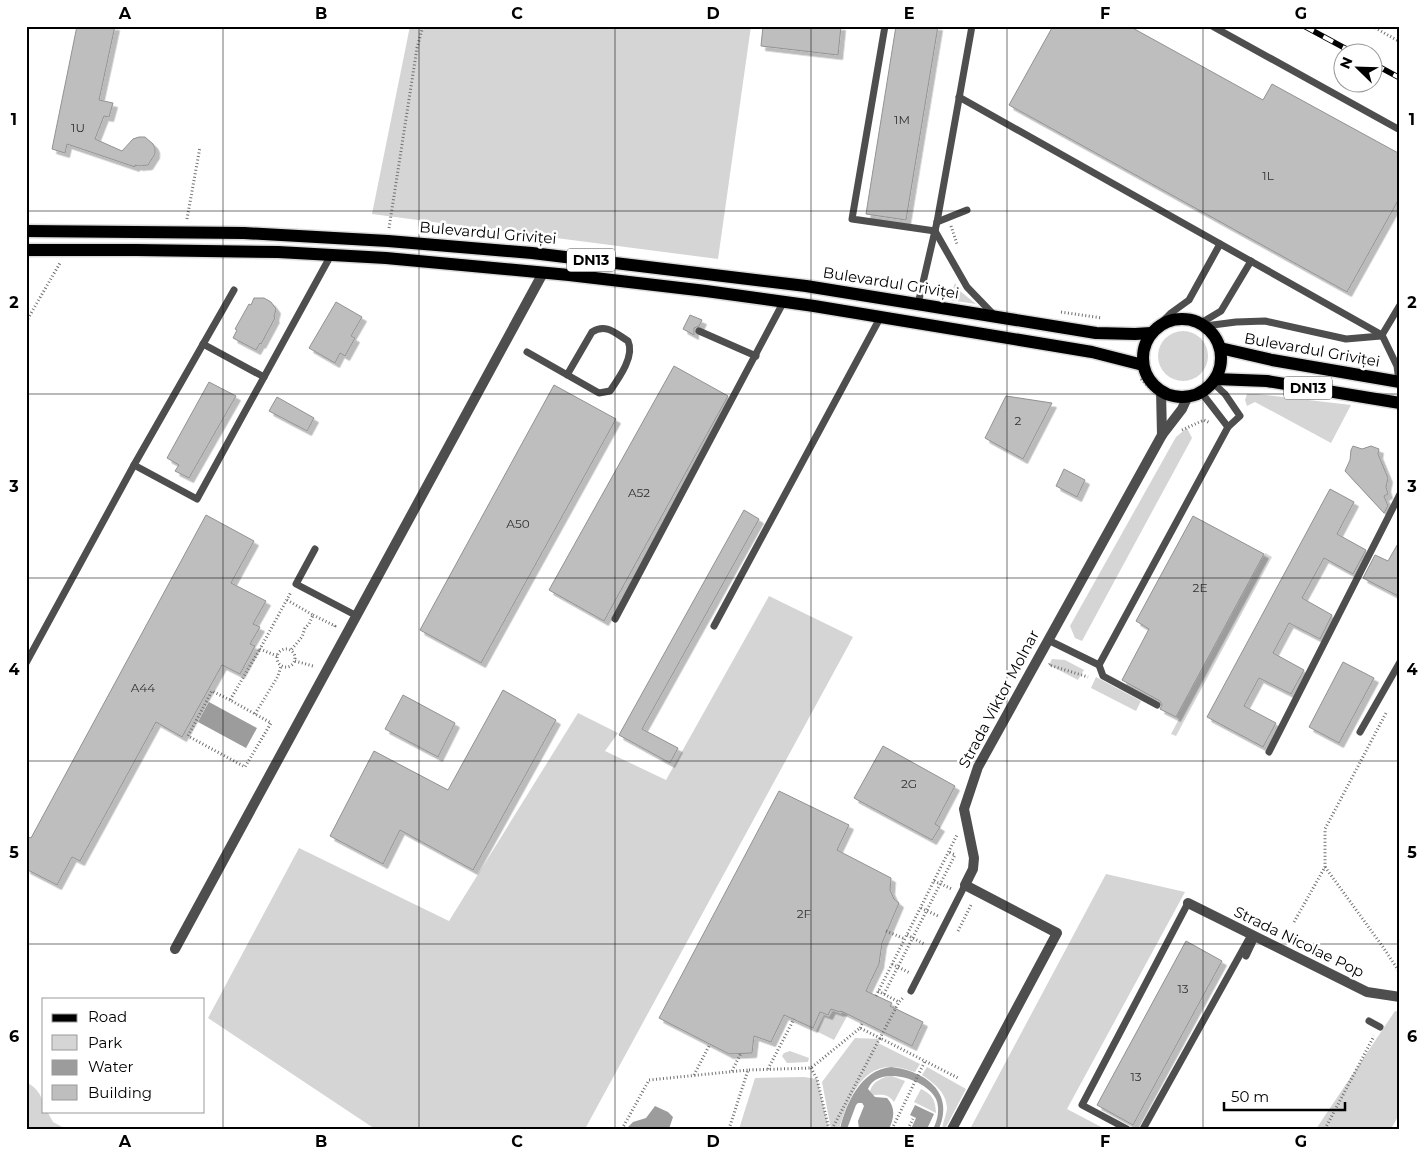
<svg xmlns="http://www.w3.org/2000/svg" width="1426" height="1155" viewBox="0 0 1426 1155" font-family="Montserrat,sans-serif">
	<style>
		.green { fill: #d5d5d5 }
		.water { fill: #9c9c9c }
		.building { fill: #bebebe; stroke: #929292; filter: url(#shadow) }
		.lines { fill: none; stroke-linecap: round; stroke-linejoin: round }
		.primary-casing { stroke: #dbdbdb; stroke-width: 15 }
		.path { stroke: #707070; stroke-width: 3; stroke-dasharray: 1 2.5; stroke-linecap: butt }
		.service { stroke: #4e4e4e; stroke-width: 7 }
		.minor { stroke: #4e4e4e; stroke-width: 10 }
		.primary { stroke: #000; stroke-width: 12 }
		.rail-casing { stroke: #000; stroke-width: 5.5 }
		.rail { stroke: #fff; stroke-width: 4; stroke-dasharray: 11; stroke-linecap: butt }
		.grid { fill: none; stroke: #000; stroke-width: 1; stroke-opacity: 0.55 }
		.labels { text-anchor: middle; stroke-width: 5; stroke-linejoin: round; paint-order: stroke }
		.number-label { font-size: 12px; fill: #303030 }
		.shield { fill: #fff; stroke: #4c4c4c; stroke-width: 1 }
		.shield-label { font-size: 14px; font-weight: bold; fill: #000 }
		.street-label { font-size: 15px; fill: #000; stroke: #fff }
		.neatline { fill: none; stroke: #000; stroke-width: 2 }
		.grid-label { font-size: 16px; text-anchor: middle; font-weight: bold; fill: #000 }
	</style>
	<defs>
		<filter id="shadow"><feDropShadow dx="4.5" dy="4.5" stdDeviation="0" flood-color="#0004"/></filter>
	</defs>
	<rect width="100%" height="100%" fill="#fff"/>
	<g class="green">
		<polygon points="410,26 751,26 718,259 372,214"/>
		<polygon points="955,283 960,291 976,304 949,300"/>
		<circle cx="1183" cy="356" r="25"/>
		<polygon points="1247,394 1257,394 1351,405 1331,443 1255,402 1247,406 1245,400"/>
		<polygon points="1187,428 1192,438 1082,641 1075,638 1070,626 1176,437"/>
		<polygon points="1265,553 1272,557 1176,736 1171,734 1179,719 1176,717"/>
		<polygon points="769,596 853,637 585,1129 375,1129 208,1018 299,848 449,921 578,713 618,733 605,751 666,780"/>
		<polygon points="1052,659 1065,660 1084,670 1078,680 1049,665"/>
		<polygon points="1096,677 1141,701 1136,711 1091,688"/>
		<polygon points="1106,874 1185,892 1067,1109 1105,1129 970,1129"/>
		<polygon points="845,1007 851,1009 834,1040 816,1031 824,1015 829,1017 833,1011 841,1014"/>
		<polygon points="1395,1011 1400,1012 1400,1113 1391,1129 1316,1129"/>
		<path d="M855 1038 880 1039 878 1043 920 1064 915 1072C908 1070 900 1067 892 1067 860 1065 847 1104 839 1129H831L822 1082Z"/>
		<polygon points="790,1051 809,1058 808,1062 787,1063 782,1056 784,1053"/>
		<path d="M927 1067 966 1089 945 1129H942C943 1122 946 1116 947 1109 947 1093 934 1083 922 1075Z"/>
		<path d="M892 1076 905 1081 894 1102C887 1093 883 1095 873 1095L870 1091C873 1081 883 1077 892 1076Z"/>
		<polygon points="804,1077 817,1079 829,1129 739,1129 755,1078"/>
		<path d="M26 1082C38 1088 44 1098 44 1111H47L53 1122 66 1129H26Z"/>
		<path d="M921 1089C933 1095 935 1100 936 1113L914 1102Z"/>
	</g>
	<g class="water">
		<polygon points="209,702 257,728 246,748 198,722"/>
		<path d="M891 1067C925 1071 955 1092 939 1129H933C938 1120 940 1108 936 1099 927 1079 878 1064 868 1089L875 1097 887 1098C896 1108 894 1118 889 1129H859L858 1121 864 1106 862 1103H858L856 1105 847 1129H840C846 1103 861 1070 891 1067Z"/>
		<polygon points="915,1105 934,1114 927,1129 911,1129 916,1118 910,1115"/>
		<polygon points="655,1106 668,1112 673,1117 669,1129 626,1129 633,1122 646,1118"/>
	</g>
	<g class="building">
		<polygon points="77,26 115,26 99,100 113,103 109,117 104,116 95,139 122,151 133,139 139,137 145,137 153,144 155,148 155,154 148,165 139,166 135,165 135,167 67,144 65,153 52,149"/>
		<polygon points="763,26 841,26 838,55 761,46"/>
		<polygon points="896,26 938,26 906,220 866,214"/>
		<polygon points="1053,26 1129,26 1263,100 1272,84 1400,154 1400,197 1347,292 1009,105"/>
		<polygon points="254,298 264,298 271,302 276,309 274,317 275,318 261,344 260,343 256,350 233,338 237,330 235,329 249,304 251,305"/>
		<polygon points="336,302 362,317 351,336 355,338 345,356 340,353 335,363 309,348"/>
		<polygon points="690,315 702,320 699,326 694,328 694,335 683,329"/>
		<polygon points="674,366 728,396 604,621 549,590"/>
		<polygon points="209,382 236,396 189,478 175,471 179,465 167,458"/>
		<polygon points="554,385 616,419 481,663 420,630"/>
		<polygon points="1006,396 1052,403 1023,459 985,438"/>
		<polygon points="277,397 314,418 307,431 269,411"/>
		<polygon points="1353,446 1362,449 1371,446 1379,449 1378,454 1388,478 1386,487 1388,494 1384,496 1388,506 1384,513 1345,471 1350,460 1351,450"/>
		<polygon points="1064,469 1085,480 1077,497 1056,486"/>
		<polygon points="1330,489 1354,502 1337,534 1366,550 1353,574 1324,558 1302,598 1332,615 1320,639 1289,623 1273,653 1304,670 1291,694 1259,678 1244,706 1276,723 1263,747 1207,717"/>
		<polygon points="744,510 759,519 642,729 678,748 670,763 619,735"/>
		<polygon points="206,515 254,541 231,583 266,601 253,624 260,627 250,644 255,646 240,674 222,665 182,737 156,722 80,861 72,857 57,885 26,869 26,836 31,838"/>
		<polygon points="1193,516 1264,554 1176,717 1160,709 1162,705 1160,701 1122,680 1149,629 1136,621"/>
		<polygon points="1400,540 1400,597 1363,578 1375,555 1388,561"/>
		<polygon points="1343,662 1374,678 1339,743 1309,727"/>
		<polygon points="503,690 556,720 473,870 400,830 383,864 330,836 374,751 448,790"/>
		<polygon points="403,695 455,723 438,757 385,729"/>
		<polygon points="883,746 955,786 935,824 940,827 932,840 854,798"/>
		<polygon points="779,791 849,825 837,850 891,878 890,890 894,899 899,903 882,943 879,964 866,991 892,1003 890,1006 923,1022 912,1046 841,1011 840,1012 831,1009 828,1015 820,1012 813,1028 784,1015 771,1042 754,1036 752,1053 729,1054 659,1018"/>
		<polygon points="1186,941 1222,961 1133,1125 1097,1105"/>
	</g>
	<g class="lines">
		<defs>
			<g id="primary">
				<polyline points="26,231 244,233 388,241 532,253 806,286 1096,333 1135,334 1151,333"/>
				<polyline points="26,250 137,250 278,252 386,258 569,275 706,291 814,306 1092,352 1143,365"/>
				<circle cx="1182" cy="358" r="39"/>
				<polyline points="1220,348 1272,360 1400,382"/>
				<polyline points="1215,379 1267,381 1400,403"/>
			</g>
		</defs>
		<use href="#primary" class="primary-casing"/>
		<g class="path">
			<polyline points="1372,26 1400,42"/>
			<polyline points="187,219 200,147"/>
			<polyline points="951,226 957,244"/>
			<polyline points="389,228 417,48 423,26"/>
			<polyline points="1061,312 1102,318"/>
			<polyline points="26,322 60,263"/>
			<polyline points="1248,333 1261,342"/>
			<polyline points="1141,379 1151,389"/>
			<polyline points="1182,430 1204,420 1210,423"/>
			<polyline points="287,600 313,615 309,624 305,628 302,637 291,650"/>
			<polyline points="313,615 335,626 334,628"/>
			<circle cx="286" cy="658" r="9"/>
			<polyline points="277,656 260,649 291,592"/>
			<polyline points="295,661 313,666 314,664"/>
			<polyline points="1050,664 1049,665 1088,677"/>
			<polyline points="230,700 212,691 188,736 245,767 271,723 230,700 260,649"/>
			<polyline points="255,714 278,676 281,666"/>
			<polyline points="1325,867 1383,947 1400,973"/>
			<polyline points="934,881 952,889"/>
			<polyline points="921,908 938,916"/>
			<polyline points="1294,922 1325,867 1325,829 1386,713"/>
			<polyline points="886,931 905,939"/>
			<polyline points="958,931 972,903"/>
			<polyline points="907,935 924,944"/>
			<polyline points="892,964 910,973"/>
			<polyline points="878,991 899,1002"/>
			<polyline points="884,994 955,855 949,852"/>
			<polyline points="876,996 957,835"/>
			<polyline points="860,1028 863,1022"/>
			<polyline points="811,1068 817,1079 829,1129"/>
			<polyline points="768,1069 794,1019"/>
			<polyline points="732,1071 741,1053"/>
			<polyline points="694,1075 710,1044"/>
			<polyline points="622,1129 649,1080 748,1070"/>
			<polyline points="729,1129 748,1070 811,1068 860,1028 880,1038 899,1002 904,997"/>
			<polyline points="832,1129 880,1038 958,1078"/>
			<polyline points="892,1129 925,1061"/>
			<polyline points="908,1129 913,1119"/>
			<polyline points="1325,1129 1374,1036"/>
		</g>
		<g class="service">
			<polyline points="885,26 852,219 935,231"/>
			<polyline points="1212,26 1400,130"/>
			<polyline points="959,97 1382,335 1397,366 1399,381"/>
			<polyline points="937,222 967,210"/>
			<polyline points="935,231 967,287 993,314"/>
			<polyline points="918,304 937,222 972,26"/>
			<polyline points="1201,323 1221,311 1251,261"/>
			<polyline points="1158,326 1171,313 1189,300 1220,244"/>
			<polyline points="1205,326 1236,322 1265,321 1346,339 1381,336"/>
			<polyline points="699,331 756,356"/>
			<polyline points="1382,335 1400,305"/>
			<polyline points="203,344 264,377"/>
			<path d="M527 352 599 393 610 391C619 378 635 356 628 341 615 333 606 323 592 332L567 375"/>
			<polyline points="1201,392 1228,427"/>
			<polyline points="134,465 197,499 331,255"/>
			<polyline points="315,549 296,584 357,616"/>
			<polyline points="615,619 784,301"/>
			<polyline points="714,626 880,318"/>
			<polyline points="1048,640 1099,665 1103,676 1157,705"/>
			<polyline points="26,663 134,465 234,290"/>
			<polyline points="1099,665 1228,427 1240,416 1225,394 1212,382"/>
			<polyline points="1360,732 1400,662"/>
			<polyline points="1269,752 1400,494"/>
			<polyline points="1246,956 1255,937"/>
			<polyline points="911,991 965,885"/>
			<polyline points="1369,1021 1380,1027"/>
			<polyline points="1127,1129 1082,1105 1188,903"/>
			<polyline points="1143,1129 1251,935"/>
		</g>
		<g class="minor">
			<polyline points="1161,391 1162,435"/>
			<polyline points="1188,903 1367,992 1400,997"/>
			<polyline points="175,949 543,273"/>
			<polyline points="952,1129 1057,933 965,885 973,869 974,858 964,809 978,767 1162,435 1182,409 1188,396"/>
		</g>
		<use href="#primary" class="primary"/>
		<defs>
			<g id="rail">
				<polyline points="1304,26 1352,52"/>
				<polyline points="1374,64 1400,78"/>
			</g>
		</defs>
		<use href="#rail" class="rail-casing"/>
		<use href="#rail" class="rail"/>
	</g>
	<path class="grid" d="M223 26V1129M419 26V1129M615 26V1129M811 26V1129M1007 26V1129M1203 26V1129M26 211H1400M26 394H1400M26 578H1400M26 761H1400M26 944H1400"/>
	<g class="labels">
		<g class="number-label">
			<text x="902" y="124">1M</text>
			<text x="78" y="132">1U</text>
			<text x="1268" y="180">1L</text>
			<text x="1018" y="425">2</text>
			<text x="639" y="497">A52</text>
			<text x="518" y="528">A50</text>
			<text x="1200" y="592">2E</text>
			<text x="143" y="692">A44</text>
			<text x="909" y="788">2G</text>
			<text x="804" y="918">2F</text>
			<text x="1183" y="993">13</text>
			<text x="1136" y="1081">13</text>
		</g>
		<g class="shield">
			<rect x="567" y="248.5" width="48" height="23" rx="4"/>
			<rect x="1284" y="376.5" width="48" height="23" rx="4"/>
		</g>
		<g class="shield-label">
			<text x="591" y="265">DN13</text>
			<text x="1308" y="393">DN13</text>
		</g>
		<g class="street-label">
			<text transform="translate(488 233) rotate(5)" y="5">Bulevardul Griviței</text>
			<text transform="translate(891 283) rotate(9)" y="5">Bulevardul Griviței</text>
			<text transform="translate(1312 350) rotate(10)" y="5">Bulevardul Griviței</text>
			<text transform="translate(999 699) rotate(-62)" y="5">Strada Viktor Molnar</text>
			<text transform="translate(1299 942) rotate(26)" y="5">Strada Nicolae Pop</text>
		</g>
	</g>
	<rect width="1426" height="1155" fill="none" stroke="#ffffff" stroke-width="55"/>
	<rect x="42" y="998" width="162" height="115" fill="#ffffff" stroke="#999999"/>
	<rect x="52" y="1014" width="25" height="8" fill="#000000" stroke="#999999"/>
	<text x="88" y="1022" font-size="15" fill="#000000">Road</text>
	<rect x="52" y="1035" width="25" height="15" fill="#d5d5d5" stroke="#999999"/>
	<text x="88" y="1048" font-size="15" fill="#000000">Park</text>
	<rect x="52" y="1060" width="25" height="15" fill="#9c9c9c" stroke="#999999"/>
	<text x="88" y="1072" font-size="15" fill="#000000">Water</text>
	<rect x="52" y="1085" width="25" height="15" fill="#bebebe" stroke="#999999"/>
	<text x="88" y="1098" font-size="15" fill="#000000">Building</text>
	<g transform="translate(1358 68) rotate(293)"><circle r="24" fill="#ffffff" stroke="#999999"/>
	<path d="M0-4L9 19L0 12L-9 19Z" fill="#000000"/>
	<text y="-8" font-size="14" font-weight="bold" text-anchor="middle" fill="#000000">N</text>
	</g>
	<path d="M1224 1102v8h121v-8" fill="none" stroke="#000000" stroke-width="2.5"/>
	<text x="1231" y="1102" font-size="15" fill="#000000" stroke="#ffffff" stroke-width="4" paint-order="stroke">50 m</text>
	<rect x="28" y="28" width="1370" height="1100" class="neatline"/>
	<g class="grid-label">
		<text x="125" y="19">A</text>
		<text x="321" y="19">B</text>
		<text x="517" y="19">C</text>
		<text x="713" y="19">D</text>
		<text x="909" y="19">E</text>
		<text x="1105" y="19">F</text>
		<text x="1301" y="19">G</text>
		<text x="14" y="125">1</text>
		<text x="1412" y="125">1</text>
		<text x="14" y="308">2</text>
		<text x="1412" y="308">2</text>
		<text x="14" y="492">3</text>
		<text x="1412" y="492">3</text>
		<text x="14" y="675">4</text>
		<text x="1412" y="675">4</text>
		<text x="14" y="858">5</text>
		<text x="1412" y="858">5</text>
		<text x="14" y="1042">6</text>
		<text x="1412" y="1042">6</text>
		<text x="125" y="1147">A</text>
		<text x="321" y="1147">B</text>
		<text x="517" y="1147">C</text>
		<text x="713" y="1147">D</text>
		<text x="909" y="1147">E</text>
		<text x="1105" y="1147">F</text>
		<text x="1301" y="1147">G</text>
	</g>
</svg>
